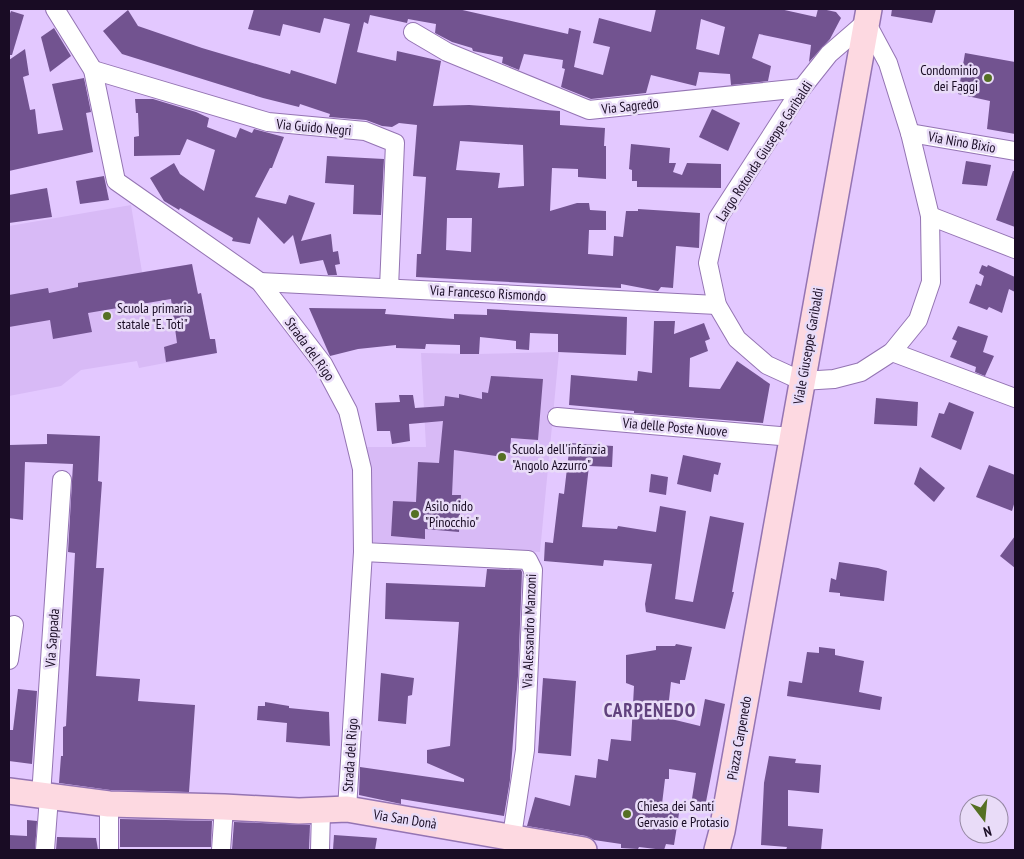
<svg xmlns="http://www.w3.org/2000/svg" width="1024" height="859" viewBox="0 0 1024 859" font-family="'PT Sans Narrow',sans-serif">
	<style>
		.built { fill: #d8baf6 }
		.building { fill: #725390; fill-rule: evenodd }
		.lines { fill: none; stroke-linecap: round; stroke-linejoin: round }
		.street-casing { stroke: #9474b3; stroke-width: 20 }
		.secondary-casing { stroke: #9474b3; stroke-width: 28 }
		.street { stroke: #fff; stroke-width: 18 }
		.secondary { stroke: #fdd9e1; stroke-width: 25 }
		.poi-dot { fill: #557024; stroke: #e9dcf8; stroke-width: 2 }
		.labels { text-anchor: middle; stroke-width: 5; stroke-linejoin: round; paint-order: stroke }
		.poi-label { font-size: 14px; fill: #190c24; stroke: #e9dcf8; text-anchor: start }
		.street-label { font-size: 14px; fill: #190c24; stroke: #e9dcf8 }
		.district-label { font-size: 19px; font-weight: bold; letter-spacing: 1px; fill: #61427d; stroke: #e9dcf8 }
	</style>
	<rect width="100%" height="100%" fill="#e3c8ff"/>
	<g class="built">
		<polygon points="131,205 142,272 192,264 197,293 201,293 210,339 215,339 217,353 139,368 137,361 81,370 61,386 9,396 9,226"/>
		<polygon points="559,352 540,552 369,542 372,487 365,447 426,447 421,353 477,354"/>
	</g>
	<g class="building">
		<path d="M254 9H458L568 34 569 28 581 31 574 67 603 75 610 47 593 43 599 18 651 32 656 9H780L816 17 818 9H822L836 12 841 18 830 39 809 62 811 45 759 34 752 58 771 66 768 81 731 85 730 74 699 72 696 86 651 75 646 93 591 99 561 87 565 69 562 68 563 60 524 54 519 70 502 63 503 57 473 51 472 48 452 42 435 33 436 24 408 19 407 23 370 15 368 24 364 22 357 52 396 61 397 51 441 61 433 106 469 105 560 111V125L605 128 604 146H606V179L578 177V169L552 168 550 211 577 203H589L590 210 606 211V230H589L588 254 613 256 614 236 623 237 626 211H638V209L700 213 699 248 676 246 673 288 661 287 658 291 621 284V288L416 277 417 254H421L426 177 413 176 417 125 399 123 392 127 382 126 366 120 329 117 330 114 300 104 299 107 263 98 122 54 103 31 128 10 138 26 202 48 290 74 291 70 336 84 350 24 324 18 320 33 283 24 280 36 248 29ZM701 19 725 27 719 55 696 49ZM460 141 523 145 524 186 498 188 500 173 456 170ZM447 218H472L471 252 446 250Z"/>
		<polygon points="892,9 936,9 932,23 891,16"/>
		<polygon points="11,11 24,15 12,55 9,55 9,16"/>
		<polygon points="54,28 71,56 50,72 41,37"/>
		<polygon points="25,49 29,75 23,77 30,110 35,109 38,134 63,130 52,84 84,78 91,112 86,113 93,152 9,171 9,60"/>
		<polygon points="965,53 1015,62 1015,134 987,129 990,101 958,94"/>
		<polygon points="135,99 153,99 196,112 209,118 207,127 236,138 240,128 252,133 254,129 284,137 272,168 270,168 255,197 286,204 289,195 315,203 301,241 331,234 333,252 338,251 340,264 335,265 337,275 328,275 323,260 300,264 293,235 284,244 258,217 250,244 232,241 233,238 180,208 179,210 164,201 150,178 174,163 180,174 204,191 215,150 187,139 180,155 134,156 134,137 139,136 138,113 136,113"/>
		<polygon points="712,109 740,123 728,151 699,137"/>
		<polygon points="631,144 670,148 669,163 676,163 673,172 682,175 687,163 721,164 721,188 637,187 637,181 632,181 632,170 629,169"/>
		<polygon points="327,156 384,159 381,215 353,214 354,185 325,183"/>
		<polygon points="966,161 991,165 987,186 962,184"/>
		<polygon points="1013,171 1015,171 1015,227 996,220"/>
		<polygon points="104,176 109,200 80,204 76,181"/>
		<polygon points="47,188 52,217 9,223 9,195"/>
		<polygon points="192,264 198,294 201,293 210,339 215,339 217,353 166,362 164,347 177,343 171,299 88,313 92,332 53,339 50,320 9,327 9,295 48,288 49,293 78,287 78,283"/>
		<polygon points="982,265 987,267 988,265 1015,277 1015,292 1009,289 1002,313 989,307 987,310 969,303 976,284 981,286 984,276 979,273"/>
		<polygon points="309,308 386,309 385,314 454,319 454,314 487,315 487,309 627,317 626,355 558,352 558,334 530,333 529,350 516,349 516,341 480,337 479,354 460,354 460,345 426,344 425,349 396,348 396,345 358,349 330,356"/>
		<polygon points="654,321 675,321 674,334 704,323 710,339 705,341 708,351 690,358 689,387 720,389 737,361 770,384 763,423 634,413 634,411 569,405 571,375 637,381 638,371 652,373"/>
		<polygon points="958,326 988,336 983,352 994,356 985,376 975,372 976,367 950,357 957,341 952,339"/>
		<polygon points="491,376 543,379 538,440 511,438 510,453 504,452 503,457 454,450 452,495 461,495 459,532 425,529 425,539 391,536 393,501 416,502 418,462 439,463 443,421 409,424 410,441 392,444 390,431 377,431 375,403 400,402 399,395 413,395 415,408 444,406 445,396 459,398 459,394 482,399 482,392 488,393"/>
		<polygon points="876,398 918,402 917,426 874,424"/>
		<polygon points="949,402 974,412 961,450 931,437 939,413 944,414"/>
		<polygon points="47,434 100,436 98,481 102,482 96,568 104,568 96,676 140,679 138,701 195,705 189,792 110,790 59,783 61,756 63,756 63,727 66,726 75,553 68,552 73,464 25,462 23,520 9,518 9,445 47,444"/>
		<polygon points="570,443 613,446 612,467 589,466 582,527 617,529 618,526 656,532 660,506 686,511 675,599 693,602 710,516 744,523 732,592 734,592 725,629 646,612 645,604 652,564 604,560 603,566 544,561 545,542 553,543 559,493 564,494"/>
		<polygon points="683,455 721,463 718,475 714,474 711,492 677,484"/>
		<polygon points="989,465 1015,475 1015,501 1012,511 976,497"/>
		<polygon points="920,467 945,488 934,502 914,484"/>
		<polygon points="651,474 668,477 666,495 649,492"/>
		<polygon points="1015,536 1015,568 1000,556"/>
		<polygon points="839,562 878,568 887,571 884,601 840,596 840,593 829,592 831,578 836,580"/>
		<polygon points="487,569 521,570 522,572 518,676 510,780 504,816 401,799 401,804 359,795 360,767 464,782 464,779 427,763 427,750 450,746 459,622 385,619 386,583 485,587"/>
		<polygon points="676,644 692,647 685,680 680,680 680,684 671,682 667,718 700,726 705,699 725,704 705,807 691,805 696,773 669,769 669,779 665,779 662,804 680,807 674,845 666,844 664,850 639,847 638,849 621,848 621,844 594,840 586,836 527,826 535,797 570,806 575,775 596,778 598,759 608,761 611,739 631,741 634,686 626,683 626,655 656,650 656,646 675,646"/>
		<polygon points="819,647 835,649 835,655 864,661 859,692 882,697 880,710 787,696 789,681 802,683 807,652 819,653"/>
		<polygon points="381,673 414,678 412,695 408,696 406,724 378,721"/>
		<polygon points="543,678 576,681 571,756 538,753"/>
		<polygon points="18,689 37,691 32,764 9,761 10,730 13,730"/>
		<polygon points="265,702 289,706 289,708 329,712 330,746 286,742 287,723 257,720 258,706 265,706"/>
		<polygon points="769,756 796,759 795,763 821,765 819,793 788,790 788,826 823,829 821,850 786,850 787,847 761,845 764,783"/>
		<polygon points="120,819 212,821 211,847 120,847"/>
		<polygon points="27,820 37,821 35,850 9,850 9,835 27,836"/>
		<polygon points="234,822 310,825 309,850 232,850"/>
		<polygon points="334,835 377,838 375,850 333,850"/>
		<polygon points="57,837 96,838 98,850 56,850"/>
	</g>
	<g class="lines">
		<defs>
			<g id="street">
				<polyline points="55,9 93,70 116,181 260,282 323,364 348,411 362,469 363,552 347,809"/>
				<polygon points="866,22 888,63 910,133 930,216 931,282 918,320 892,352 861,372 834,379 802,381 767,365 737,339 717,305 708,263 718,218 802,88 829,54"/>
				<polyline points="413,32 447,52 589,110 802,88"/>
				<polyline points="93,70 268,122 365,131 395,143 389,288"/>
				<polyline points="910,133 1015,151"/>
				<polyline points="930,216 1015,249"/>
				<polyline points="260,282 717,305"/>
				<polyline points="892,352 1015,398"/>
				<polyline points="557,417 792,437"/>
				<polyline points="363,552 528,560 533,570 525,750 512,836"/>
				<polyline points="9,660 14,625"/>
				<polyline points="41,796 62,480"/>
				<polyline points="109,804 109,850"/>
				<polyline points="45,850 49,797"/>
				<polyline points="221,850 224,807"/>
				<polyline points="320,850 321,811"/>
			</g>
			<g id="secondary">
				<polyline points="9,791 109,804 224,807 299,811 347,809 584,850"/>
				<polyline points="717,850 722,831 869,9"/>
			</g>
		</defs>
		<use href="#street" class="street-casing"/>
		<use href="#secondary" class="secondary-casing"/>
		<use href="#street" class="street"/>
		<use href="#secondary" class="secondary"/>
	</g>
	<g class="poi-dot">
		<circle cx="988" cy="78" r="5"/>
		<circle cx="107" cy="316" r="5"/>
		<circle cx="502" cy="457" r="5"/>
		<circle cx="415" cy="514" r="5"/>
		<circle cx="627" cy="814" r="5"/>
	</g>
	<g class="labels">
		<g class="poi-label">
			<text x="978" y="75" text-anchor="end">Condominio<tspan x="978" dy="16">dei Faggi</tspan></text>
			<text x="117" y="313">Scuola primaria<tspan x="117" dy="16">statale "E. Toti"</tspan></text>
			<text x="512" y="454">Scuola dell'infanzia<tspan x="512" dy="16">"Angolo Azzurro"</tspan></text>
			<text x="425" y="511">Asilo nido<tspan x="425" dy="16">"Pinocchio"</tspan></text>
			<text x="637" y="811">Chiesa dei Santi<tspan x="637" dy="16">Gervasio e Protasio</tspan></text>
		</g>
		<g class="street-label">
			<text transform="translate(630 106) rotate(-6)" y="5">Via Sagredo</text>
			<text transform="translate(314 127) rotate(5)" y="5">Via Guido Negri</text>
			<text transform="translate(962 142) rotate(10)" y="5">Via Nino Bixio</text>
			<text transform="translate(764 151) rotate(-57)" y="5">Largo Rotonda Giuseppe Garibaldi</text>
			<text transform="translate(488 293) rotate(3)" y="5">Via Francesco Rismondo</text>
			<text transform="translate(808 346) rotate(-80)" y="5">Viale Giuseppe Garibaldi</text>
			<text transform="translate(310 349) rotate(54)" y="5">Strada del Rigo</text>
			<text transform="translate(675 427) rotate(5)" y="5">Via delle Poste Nuove</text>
			<text transform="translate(529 631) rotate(-88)" y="5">Via Alessandro Manzoni</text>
			<text transform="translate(52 638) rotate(-86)" y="5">Via Sappada</text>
			<text transform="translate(739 738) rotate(-80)" y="5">Piazza Carpenedo</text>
			<text transform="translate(350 755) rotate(-86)" y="5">Strada del Rigo</text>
			<text transform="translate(405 819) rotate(9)" y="5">Via San Donà</text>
		</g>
		<g class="district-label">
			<text x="650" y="717">CARPENEDO</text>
		</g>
	</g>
	<rect width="1024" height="859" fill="none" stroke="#190c24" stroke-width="20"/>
	<g transform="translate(984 819) rotate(164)"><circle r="24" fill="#e9dcf8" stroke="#9689a3"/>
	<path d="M0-4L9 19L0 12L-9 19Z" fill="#557024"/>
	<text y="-8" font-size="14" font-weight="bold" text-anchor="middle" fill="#190c24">N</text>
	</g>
</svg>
